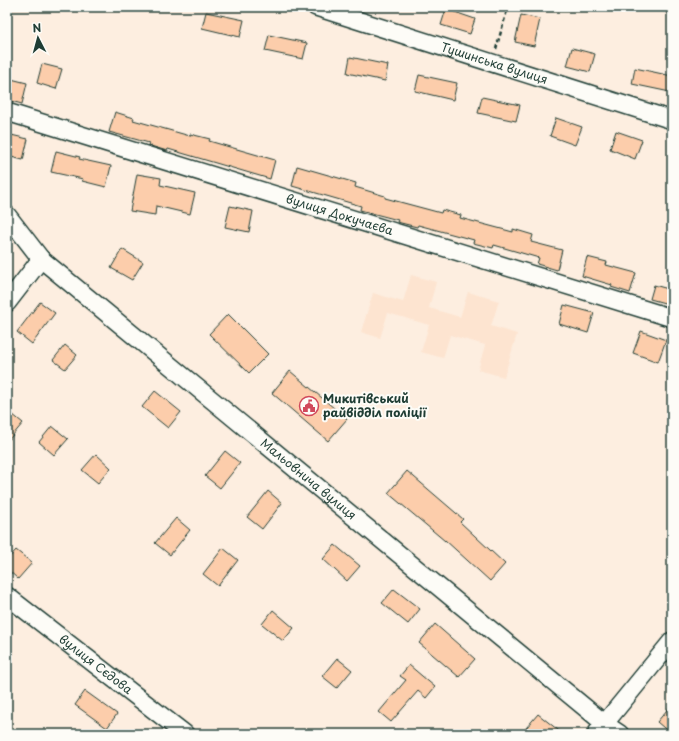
<svg xmlns="http://www.w3.org/2000/svg" width="679" height="741" viewBox="0 0 679 741" font-family="'Playpen Sans',sans-serif">
	<style>
		.built { fill: #fde4d0 }
		.building { fill: #fccdab; stroke: #1f3d34 }
		.lines { fill: none; stroke-linecap: round; stroke-linejoin: round }
		.minor-casing { stroke: #1f3d34; stroke-width: 20 }
		.path { stroke: #1f3d34; stroke-width: 2.5; stroke-dasharray: 4 3; stroke-linecap: butt }
		.minor { stroke: #fdfcf7; stroke-width: 17 }
		.labels { text-anchor: middle; stroke-width: 4; stroke-linejoin: round; paint-order: stroke }
		.street-label { font-size: 12px; fill: #1f3d34; stroke: #fdfcf7 }
		.poi-label { font-size: 12px; font-weight: bold; fill: #1f3d34; stroke: #fdfcf7; text-anchor: start }
	</style>
	<rect width="100%" height="100%" fill="#fdeee0"/>
	<filter id="ink" filterUnits="userSpaceOnUse"><feTurbulence type="fractalNoise" baseFrequency=".025" numOctaves="2"/><feDisplacementMap in="SourceGraphic" scale="8" xChannelSelector="R" yChannelSelector="G"/><feConvolveMatrix kernelMatrix="1 2 1 2 8 2 1 2 1" color-interpolation-filters="sRGB"/></filter>
	<g filter="url(#ink)">
		<polygon class="built" points="411,275 436,282 429,308 460,317 468,292 499,301 491,326 517,334 504,377 478,370 485,345 450,335 443,358 421,352 429,325 388,313 380,338 361,332 373,293 403,302"/>
		<g class="building">
			<polygon points="446,9 475,19 470,34 441,25"/>
			<polygon points="206,12 244,20 240,37 202,28"/>
			<polygon points="521,15 540,19 534,46 515,42"/>
			<polygon points="269,35 307,43 303,59 265,51"/>
			<polygon points="572,48 595,54 590,72 567,66"/>
			<polygon points="350,57 388,65 385,81 347,73"/>
			<polygon points="42,64 62,69 56,89 37,83"/>
			<polygon points="635,68 672,76 670,92 632,84"/>
			<polygon points="419,75 457,83 453,100 415,91"/>
			<polygon points="7,78 27,83 22,104 7,100"/>
			<polygon points="482,97 520,105 516,121 478,113"/>
			<polygon points="115,112 134,118 133,120 190,136 190,134 210,139 209,141 275,160 270,179 168,149 167,151 154,147 148,145 149,143 109,132"/>
			<polygon points="556,118 582,127 575,145 550,136"/>
			<polygon points="616,131 642,140 635,159 610,149"/>
			<polygon points="7,134 28,139 23,160 7,156"/>
			<polygon points="56,151 80,157 79,159 111,166 106,187 82,181 83,179 51,172"/>
			<polygon points="297,166 356,183 355,187 385,196 385,198 441,213 442,210 461,215 460,218 513,232 513,229 533,235 531,242 562,250 557,270 537,264 539,258 494,245 493,248 473,243 474,240 418,225 417,227 397,222 398,220 360,210 361,206 292,186"/>
			<polygon points="137,174 161,178 160,185 195,193 190,214 156,206 155,215 130,211"/>
			<polygon points="230,206 253,211 249,232 225,227"/>
			<polygon points="122,249 143,262 132,280 111,268"/>
			<polygon points="587,257 607,262 606,265 636,273 630,293 611,287 612,285 582,276"/>
			<polygon points="654,285 672,290 672,305 650,299"/>
			<polygon points="40,302 55,313 32,344 17,332"/>
			<polygon points="564,305 594,313 588,333 559,324"/>
			<polygon points="228,314 268,354 249,373 209,334"/>
			<polygon points="641,331 666,340 658,362 633,353"/>
			<polygon points="65,345 77,355 65,369 53,360"/>
			<polygon points="290,371 347,419 328,441 272,393"/>
			<polygon points="155,391 181,412 168,428 142,407"/>
			<polygon points="7,410 23,423 7,442"/>
			<polygon points="52,426 68,439 54,455 39,442"/>
			<polygon points="225,451 240,463 220,488 205,476"/>
			<polygon points="96,454 111,468 98,483 82,470"/>
			<polygon points="407,471 463,519 460,522 505,564 490,581 445,540 445,541 388,493"/>
			<polygon points="268,491 282,503 262,529 247,517"/>
			<polygon points="176,518 190,530 170,555 155,543"/>
			<polygon points="335,545 360,566 347,581 323,559"/>
			<polygon points="223,548 238,560 218,586 203,574"/>
			<polygon points="16,550 32,563 18,579 7,569 7,560"/>
			<polygon points="394,589 420,609 408,624 382,603"/>
			<polygon points="273,610 294,628 283,641 262,624"/>
			<polygon points="435,624 475,659 459,677 419,643"/>
			<polygon points="337,658 352,670 337,688 322,676"/>
			<polygon points="409,665 435,687 426,698 418,691 391,722 379,712 406,680 400,676"/>
			<polygon points="85,691 117,714 107,728 75,705"/>
			<polygon points="672,704 672,734 671,734 657,722"/>
			<polygon points="538,714 563,734 521,734"/>
		</g>
		<g class="lines">
			<defs>
				<g id="minor">
					<path id="s1" d="M316 7 672 120"/>
					<path id="s2" d="M7 112 672 318"/>
					<path id="s3" d="M7 215 41 259 605 724 620 734"/>
					<polyline points="7,303 41,259"/>
					<path id="s4" d="M7 596 185 734"/>
					<polyline points="596,734 672,641"/>
				</g>
			</defs>
			<use href="#minor" class="minor-casing"/>
			<g class="path">
				<polyline points="651,7 672,13"/>
				<polyline points="496,49 508,7"/>
			</g>
			<use href="#minor" class="minor"/>
		</g>
	</g>
	<defs>
		<symbol id="civic-ring" viewBox="-11 -11 22 22"><circle r="9.5" fill="#fdfcf7" stroke="#d1495b" stroke-width="1.5"/><path d="M-.6-6.5H3V-4.5H.6V-3L4-1V1h2V6H-6V1h2V-1L-.6-3ZM-1.2 2.5V6h2.4V2.5Z" fill="#d1495b"/></symbol>
	</defs>
	<g fill-rule="evenodd">
		<use href="#civic-ring" x="298" y="395" width="22" height="22"/>
	</g>
	<g class="labels">
		<g class="street-label">
			<text dy="4" stroke="none"><textPath href="#s1" startOffset="187">Тушинська вулиця</textPath></text>
			<text dy="4" stroke="none"><textPath href="#s2" startOffset="348">вулиця Докучаєва</textPath></text>
			<text dy="4" stroke="none"><textPath href="#s3" startOffset="402">Мальовнича вулиця</textPath></text>
			<text dy="4" stroke="none"><textPath href="#s4" startOffset="112">вулиця Сєдова</textPath></text>
		</g>
		<g class="poi-label">
			<text x="323" y="403">Микитівський<tspan x="323" dy="14">райвідділ поліції</tspan></text>
		</g>
	</g>
	<rect width="679" height="741" fill="none" stroke="#fdfcf7" stroke-width="24"/>
	<rect x="12" y="12" width="655" height="717" fill="none" stroke="#1f3d34" stroke-width="1.5" filter="url(#ink)"/>
	<g transform="translate(38 38) rotate(354)" stroke="#fdfcf7" stroke-width="3" paint-order="stroke">
	<path d="M0-3L7 15L0 10L-7 15Z" fill="#1f3d34"/>
	<text y="-6" font-size="11" font-weight="bold" text-anchor="middle" fill="#1f3d34">N</text>
	</g>
</svg>
